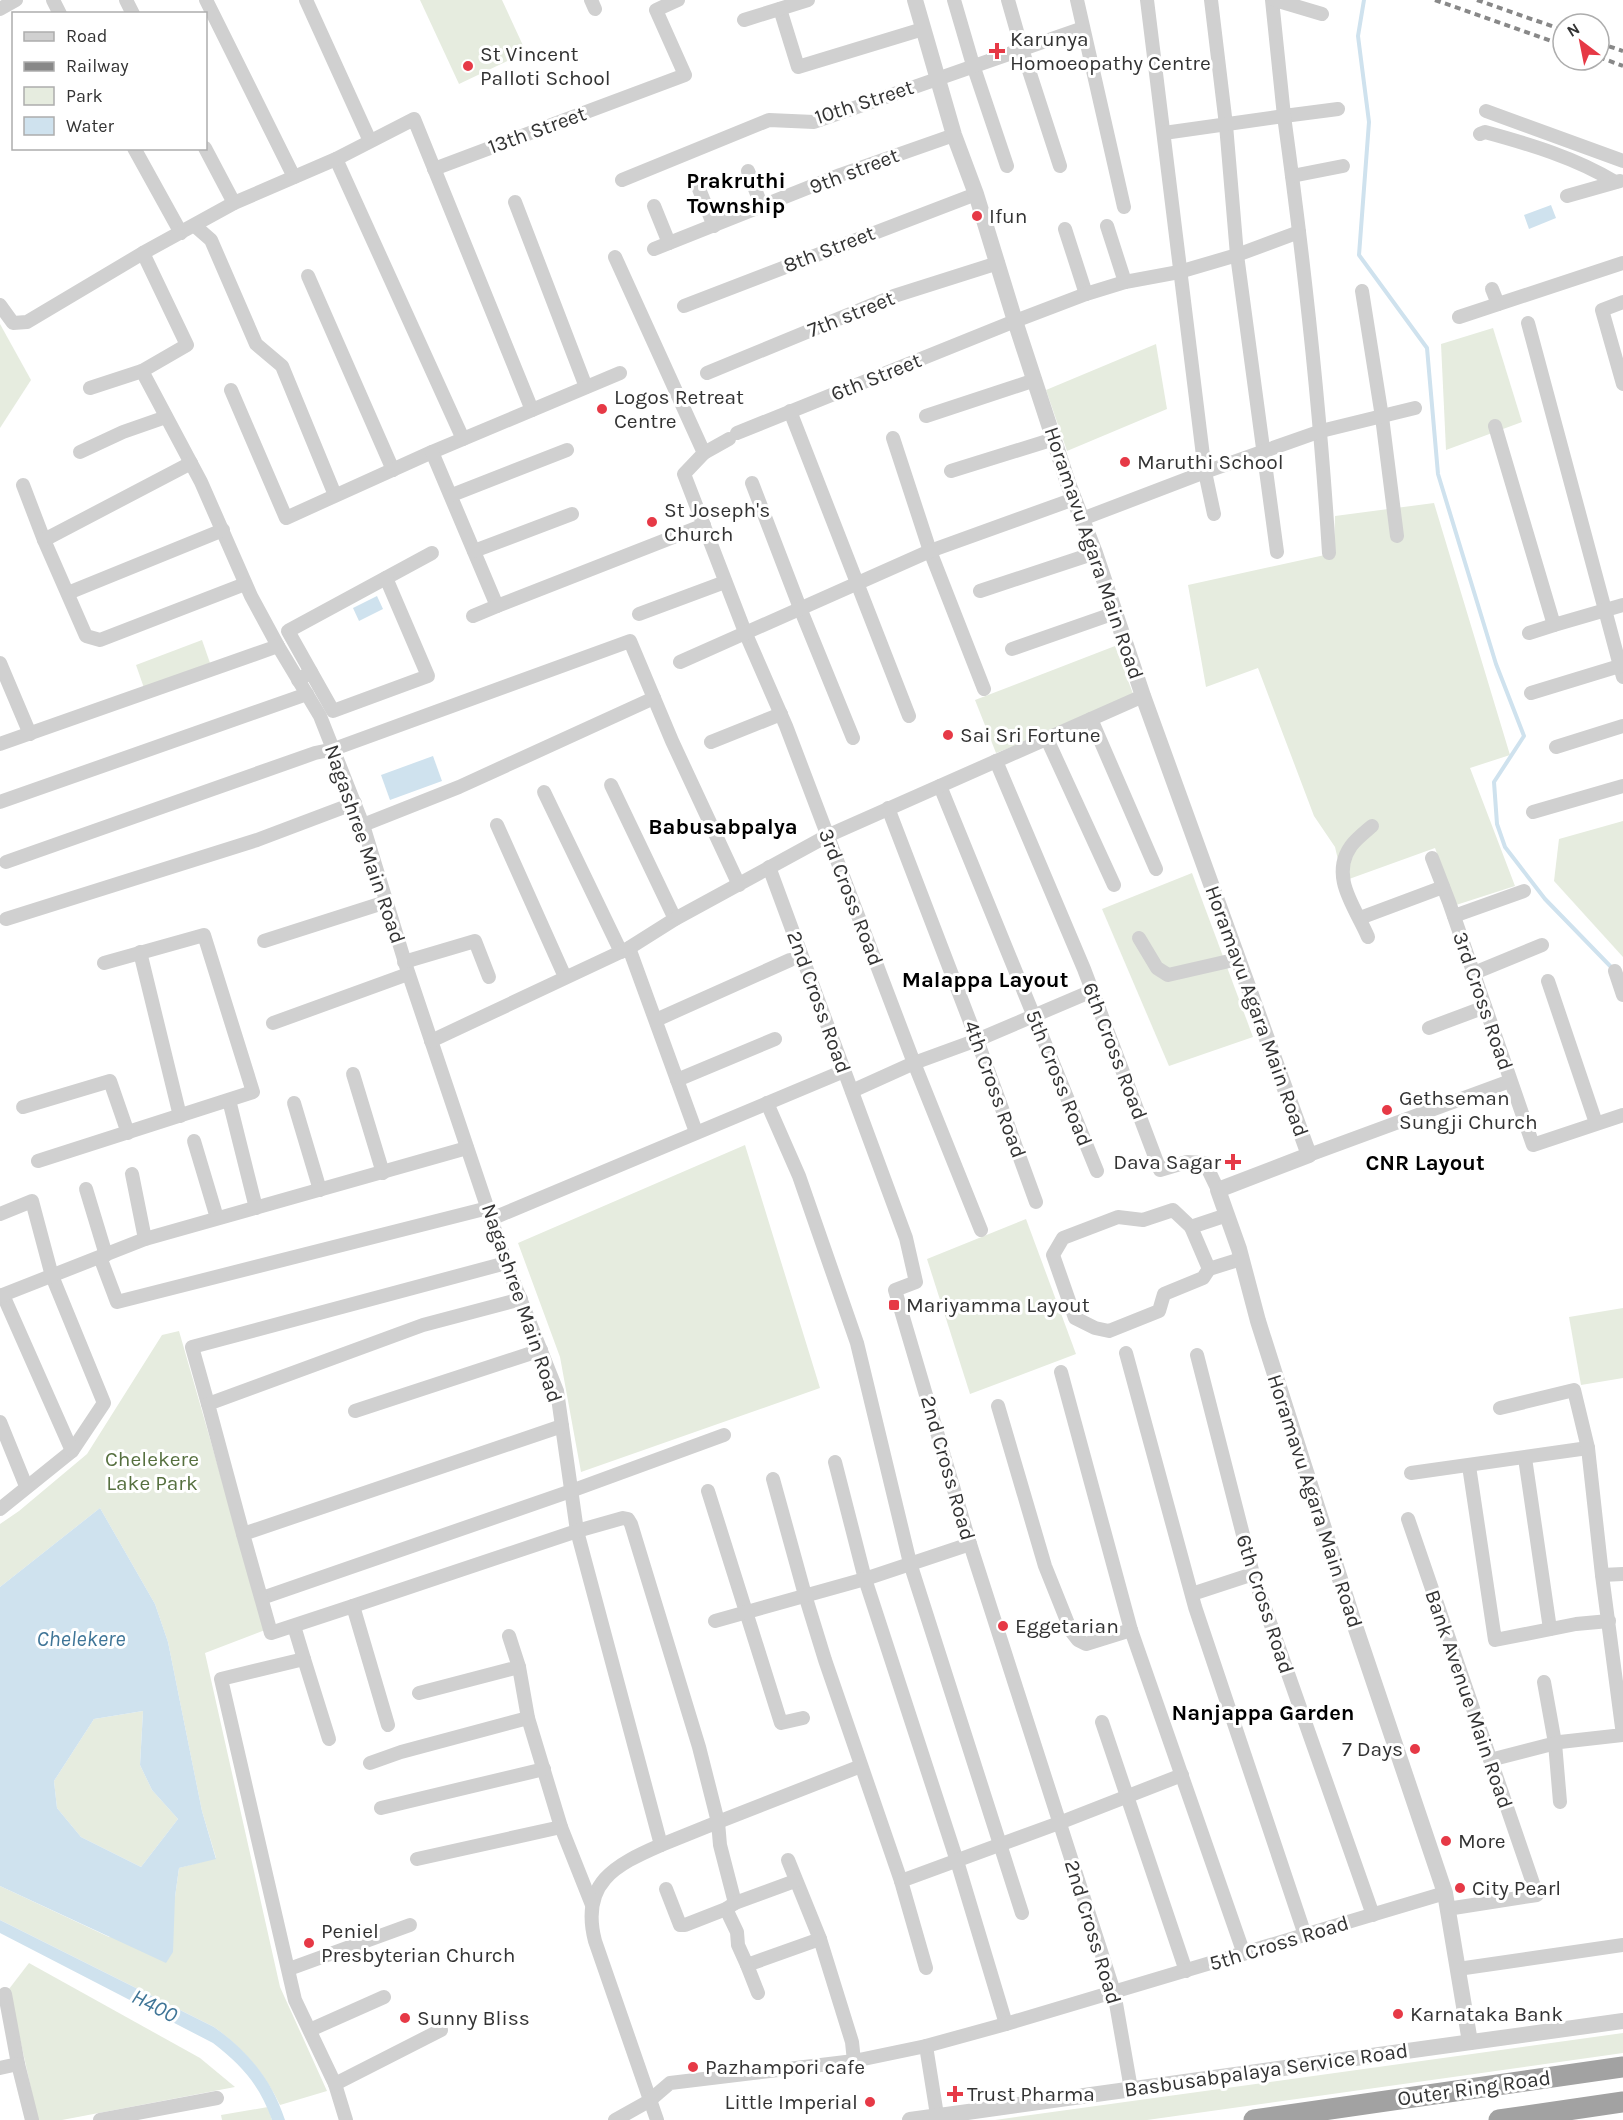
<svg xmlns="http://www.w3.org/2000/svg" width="1623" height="2120" viewBox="0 0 1623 2120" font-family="Karla,sans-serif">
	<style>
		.green { fill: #e6ecdf }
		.water { fill: #cfe2ee; fill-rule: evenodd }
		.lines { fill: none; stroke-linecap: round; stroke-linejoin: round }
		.stream { stroke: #cfe2ee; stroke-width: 4 }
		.minor { stroke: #d0d0d0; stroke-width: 14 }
		.tertiary { stroke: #d0d0d0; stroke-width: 16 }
		.trunk { stroke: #a2a2a2; stroke-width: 21 }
		.rail { stroke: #888; stroke-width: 4; stroke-dasharray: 6 4.5; stroke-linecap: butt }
		.poi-dot { fill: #e63946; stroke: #fff; stroke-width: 2 }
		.labels { text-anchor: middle; stroke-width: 6; stroke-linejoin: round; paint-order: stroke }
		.poi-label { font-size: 21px; fill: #333; stroke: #fff; text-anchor: start }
		.street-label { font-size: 21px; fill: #333; stroke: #fff }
		.park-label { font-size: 21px; fill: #56703f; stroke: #fff }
		.neighbourhood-label { font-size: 22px; font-weight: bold; fill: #000; stroke: #fff }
		.water-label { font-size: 22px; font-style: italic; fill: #3f7597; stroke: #fff }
	</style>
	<rect width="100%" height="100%" fill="#fff"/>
	<g class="green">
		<polygon points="420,0 502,0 526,52 459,84"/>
		<polygon points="0,324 31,380 0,428"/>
		<polygon points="1493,328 1522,422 1446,450 1441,344"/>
		<polygon points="1156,344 1167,409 1067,451 1046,390"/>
		<polygon points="1434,503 1510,755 1470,768 1515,886 1456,905 1435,848 1338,883 1343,881 1335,847 1314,816 1258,668 1206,687 1188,585 1334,553 1335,516"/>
		<polygon points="202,640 210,663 144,688 136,665"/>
		<polygon points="1115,646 1135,699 996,753 975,700"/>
		<polygon points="1623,821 1623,957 1554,881 1559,839"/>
		<polygon points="1192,873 1253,1037 1169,1066 1102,909"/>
		<polygon points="745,1145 820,1388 581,1472 560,1357 518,1243"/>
		<polygon points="1026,1219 1076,1354 970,1394 927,1259"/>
		<polygon points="1623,1308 1623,1378 1581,1385 1569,1317"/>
		<path d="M179 1331 265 1630 205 1653 280 1987 327 2091 280 2105C264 2072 243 2048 214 2027L0 1920V1886L109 1937 175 1897 179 1868 216 1858 202 1811 168 1642 155 1604 100 1508 0 1587V1524L19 1511 87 1454 162 1335Z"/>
		<polygon points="143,1711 140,1765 152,1790 178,1819 141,1867 81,1837 57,1808 54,1781 94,1719"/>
		<polygon points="29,1963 200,2058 235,2087 62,2120 38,2120 9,1989"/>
		<polygon points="1623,2033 1623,2053 1147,2120 995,2120"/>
		<polygon points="268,2107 272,2120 222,2120 221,2115"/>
	</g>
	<g class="water">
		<polygon points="1551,205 1556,218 1529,229 1524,215"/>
		<polygon points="377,596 383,609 359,621 353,608"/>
		<polygon points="433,756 442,781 390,800 381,775"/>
		<path d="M100 1508 155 1604 168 1642 202 1811 216 1859 179 1868 175 1897 173 1952 166 1963 0 1886V1587ZM143 1711 140 1765 152 1790 178 1819 141 1867 81 1837 57 1808 54 1781 94 1719Z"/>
		<path d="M0 1920 214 2027C248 2051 272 2080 285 2120H272C260 2086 242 2065 213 2043L0 1933Z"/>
	</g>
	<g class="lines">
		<polyline class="stream" points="1364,0 1358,36 1369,122 1359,255 1427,348 1438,474 1496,664 1524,736 1494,782 1497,824 1505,847 1545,899 1614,970"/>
		<g class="minor">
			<polyline points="53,0 60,14"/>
			<polyline points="126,0 133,14"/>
			<polyline points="206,0 294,177"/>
			<polyline points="306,0 370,141"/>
			<polyline points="591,0 595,9"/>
			<polyline points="954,0 973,65 1007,166"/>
			<polyline points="1008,0 1022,49 1060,166"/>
			<polyline points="1077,0 1124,207"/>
			<polyline points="1147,0 1205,472 1214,514"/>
			<polyline points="1211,0 1226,125 1237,255 1277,552"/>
			<polyline points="1272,0 1284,116 1338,109"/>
			<polyline points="1275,0 1322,14"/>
			<polyline points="0,9 16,0"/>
			<polyline points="780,9 798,67 923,29"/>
			<polyline points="744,20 808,0"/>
			<polyline points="1486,111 1623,161"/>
			<path d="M1164 133 1284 116C1304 261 1320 407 1329 553"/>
			<path d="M1480 134 1485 132C1529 144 1576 158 1615 182"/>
			<polyline points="134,148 181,233"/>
			<polyline points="205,148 234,203"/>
			<polyline points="336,159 463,439"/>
			<polyline points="434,169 685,75 656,10 678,0"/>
			<polyline points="748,171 762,207"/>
			<polyline points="1292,176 1343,166"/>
			<polyline points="622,180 769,120 814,122 1083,28"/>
			<polyline points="699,189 714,226"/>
			<polyline points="1567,196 1620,181"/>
			<polyline points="515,202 586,387"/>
			<polyline points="654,206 669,243"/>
			<polyline points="195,226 211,240 256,344 282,366 335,495"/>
			<polyline points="1107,226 1125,282"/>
			<polyline points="1065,229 1086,294"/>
			<polyline points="654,249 840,175 954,135"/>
			<polyline points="615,257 704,453 684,474 745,632 786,726 914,1063 981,1230"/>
			<polyline points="308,276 393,470"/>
			<polyline points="1492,289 1498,304"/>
			<polyline points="1362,291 1382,417 1397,536"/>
			<polyline points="1623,302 1602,310 1623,384"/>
			<polyline points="0,305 13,323 27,322 143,253"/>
			<polyline points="684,306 976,194"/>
			<polyline points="1459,317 1623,263"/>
			<polyline points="1528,323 1623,677"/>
			<path d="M142 371 201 482 251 596 278 646 320 716 363 825 407 969 506 1263 557 1391 577 1531 661 1845C615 1865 580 1883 595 1941L657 2120"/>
			<polyline points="707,373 894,296 998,263"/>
			<polyline points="90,388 142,371 187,345 143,253 234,203 336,159 414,119 532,410"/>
			<polyline points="231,390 286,518 432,452 620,373"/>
			<polyline points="790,411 909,716"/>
			<polyline points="926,416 1035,380"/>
			<polyline points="1495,426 1554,625 1623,605"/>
			<polyline points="737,433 1015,321 1086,294 1125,282 1179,272 1237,255 1299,232"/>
			<polyline points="893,438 930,551 984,689"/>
			<polyline points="80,452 123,432 166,417"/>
			<polyline points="432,452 497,606 704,525"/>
			<polyline points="704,453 729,439"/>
			<polyline points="951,471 1054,439"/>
			<polyline points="752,483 800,608 853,738"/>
			<polyline points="23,485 44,540 86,636 100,640 245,584"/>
			<polyline points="452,495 567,450"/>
			<polyline points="1082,519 1205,472 1321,431 1415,408"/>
			<polyline points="44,540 191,463"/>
			<polyline points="474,551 572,514"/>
			<polyline points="980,591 1095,553"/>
			<polyline points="68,593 223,530"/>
			<polyline points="639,614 725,582"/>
			<polyline points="473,616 497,606"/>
			<polyline points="1529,633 1554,625"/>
			<polyline points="1012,649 1115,613"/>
			<polyline points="680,662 930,551 1074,499"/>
			<polyline points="0,663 30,734"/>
			<polyline points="311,672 288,631 432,553"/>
			<polyline points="298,680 311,672 333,711 428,676 386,578"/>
			<polyline points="1531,693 1623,665"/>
			<polyline points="1091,719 1156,869"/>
			<polyline points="1047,739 1114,885"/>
			<polyline points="711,742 781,714"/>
			<polyline points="0,744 278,646"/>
			<polyline points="1556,747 1623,726"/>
			<polyline points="996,761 1084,969 1160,1170 1187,1162 1205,1163 1218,1190"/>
			<polyline points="611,785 675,919"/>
			<polyline points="940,786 1097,1171"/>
			<polyline points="544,792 621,952"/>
			<polyline points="0,802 307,694"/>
			<polyline points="888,808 977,1040 1036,1202"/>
			<polyline points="1533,812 1623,786"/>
			<polyline points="363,825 459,787 654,698"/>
			<polyline points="497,825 565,977"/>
			<polyline points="1432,858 1449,902 1533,1145 1623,1115"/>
			<polyline points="6,862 315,753 334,749 630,641 672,741 739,885"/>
			<polyline points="769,867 906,1238 916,1282 895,1290 970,1544 1114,1992 1131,2089"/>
			<polyline points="1454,916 1524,891"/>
			<polyline points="1360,918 1443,887"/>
			<polyline points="6,919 257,840 355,803"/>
			<path d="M1368 937C1356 908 1329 877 1351 846 1356 839 1365 832 1372 826"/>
			<polyline points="1139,938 1157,968 1168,975 1238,959"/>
			<polyline points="264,941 386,902"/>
			<polyline points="629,948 696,1132"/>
			<polyline points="140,952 180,1116"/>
			<polyline points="404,962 475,941 489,977"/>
			<polyline points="1615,971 1623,995"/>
			<polyline points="1474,973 1542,945"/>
			<polyline points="1548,981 1596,1123"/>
			<polyline points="656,1020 790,960"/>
			<polyline points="273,1023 408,974"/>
			<polyline points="1429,1028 1485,1007"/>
			<polyline points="431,1041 629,948 675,919 827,836 1143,696"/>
			<polyline points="353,1074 383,1173"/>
			<polyline points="677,1080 775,1039"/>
			<polyline points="852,1091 914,1063 977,1040 1092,991"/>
			<polyline points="229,1100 256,1208"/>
			<polyline points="294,1103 320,1190"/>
			<polyline points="767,1103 799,1176 857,1343 910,1563 1022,1913"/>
			<polyline points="23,1107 110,1081 128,1133"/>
			<polyline points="194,1141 217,1218"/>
			<polyline points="1309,1155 1510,1081"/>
			<polyline points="38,1161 253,1092 204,935 104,963"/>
			<polyline points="132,1174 145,1239"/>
			<polyline points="86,1189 106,1255"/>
			<polyline points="0,1214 32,1201 52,1276 104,1403 72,1451 0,1509"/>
			<polyline points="491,1219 844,1071"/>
			<polyline points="1191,1227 1227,1215"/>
			<polyline points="100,1257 117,1302 488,1208"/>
			<polyline points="1209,1269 1191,1227 1173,1210 1143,1220 1118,1217 1063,1238 1053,1255 1075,1318 1095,1328 1109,1331 1159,1311 1164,1294 1203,1278 1209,1269 1241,1259"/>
			<polyline points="3,1295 72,1451"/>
			<polyline points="0,1296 145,1239 467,1148"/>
			<polyline points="1126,1353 1195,1607 1305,1935"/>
			<polyline points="1197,1355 1253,1574 1373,1915"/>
			<polyline points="1061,1372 1131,1630 1244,1954"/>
			<polyline points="208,1404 192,1347 506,1263"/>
			<polyline points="998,1406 1045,1566 1071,1631 1078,1640 1086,1644 1131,1630"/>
			<polyline points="355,1411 541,1350"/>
			<polyline points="0,1422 26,1486"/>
			<polyline points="1525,1458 1550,1629"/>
			<polyline points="835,1462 865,1579 957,1861 1006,2024"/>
			<polyline points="1469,1466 1495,1640 1576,1624 1609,1621"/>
			<polyline points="1411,1473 1588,1448"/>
			<polyline points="773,1479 805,1595 825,1660 901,1881 926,1968"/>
			<polyline points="708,1491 781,1723 803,1718"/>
			<polyline points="1408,1519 1537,1895 1447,1909"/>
			<polyline points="243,1534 208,1404 423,1325 521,1299"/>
			<polyline points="1602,1575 1623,1574"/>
			<polyline points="1192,1594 1253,1574"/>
			<polyline points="262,1598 571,1491 724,1435"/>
			<polyline points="353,1606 577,1531 623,1518 628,1519 631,1524 699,1747 718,1822 861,1766"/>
			<polyline points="715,1621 865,1579 970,1544"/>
			<polyline points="294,1626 304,1659 221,1679 295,2000 335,2084 346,2120"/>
			<polyline points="509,1636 519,1667 528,1718 561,1827 592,1905"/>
			<polyline points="304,1659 329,1739"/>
			<polyline points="1544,1682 1555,1743 1560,1802"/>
			<polyline points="419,1693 519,1667"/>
			<polyline points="1102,1722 1186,1971"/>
			<polyline points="388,1725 353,1606 271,1633 243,1534 562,1426"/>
			<polyline points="1490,1760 1560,1742 1623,1735 1602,1575 1588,1448 1574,1390 1500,1408"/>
			<polyline points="370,1763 401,1752 528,1718"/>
			<polyline points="381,1808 544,1769"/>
			<polyline points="661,1845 718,1822 720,1845 735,1903 726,1909 737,1932 738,1945 747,1965 820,1939 852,2042 854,2061"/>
			<polyline points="417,1859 561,1827"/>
			<polyline points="788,1860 820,1939"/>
			<polyline points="901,1881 1059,1823 1182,1775"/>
			<polyline points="666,1889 680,1925 685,1925 726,1909"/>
			<polyline points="735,1903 795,1881"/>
			<polyline points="747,1965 758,1993"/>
			<polyline points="289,1969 410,1925"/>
			<polyline points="1458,1969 1623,1945"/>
			<polyline points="5,1994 18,2064 32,2120"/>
			<polyline points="310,2030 384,1997"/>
			<polyline points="926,2046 937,2115"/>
			<polyline points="0,2068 18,2064"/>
			<polyline points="335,2084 441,2030"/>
			<polyline points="100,2120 217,2098"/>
			<polyline points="615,2120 649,2101 670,2083 854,2061 926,2046 1006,2024 1445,1893"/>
		</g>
		<g class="tertiary">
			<polyline points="915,0 954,135 976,194 1015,321 1069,486 1095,553 1143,696 1309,1155 1218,1190 1239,1249 1258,1321 1354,1623 1445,1893 1470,2042"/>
			<polyline points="910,2120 1623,2021"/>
		</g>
		<g class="trunk">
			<polyline points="1254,2120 1623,2067"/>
			<polyline points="1499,2120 1623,2102"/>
		</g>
		<g class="rail">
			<polyline points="1435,0 1563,45"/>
			<polyline points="1477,0 1563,30"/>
			<polyline points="1599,43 1623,51"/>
			<polyline points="1599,57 1623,66"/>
		</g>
	</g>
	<g class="poi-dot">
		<path d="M994 42h6v6h6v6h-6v6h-6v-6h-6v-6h6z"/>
		<circle cx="468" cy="66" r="6"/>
		<circle cx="977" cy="216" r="6"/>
		<circle cx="602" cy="409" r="6"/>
		<circle cx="1125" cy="462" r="6"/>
		<circle cx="652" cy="522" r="6"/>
		<circle cx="948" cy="735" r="6"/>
		<circle cx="1387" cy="1110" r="6"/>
		<path d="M1230 1153h6v6h6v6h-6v6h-6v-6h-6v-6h6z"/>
		<rect x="888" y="1299" width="12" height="12" rx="3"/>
		<circle cx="1003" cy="1626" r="6"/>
		<circle cx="1415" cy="1749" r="6"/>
		<circle cx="1446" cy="1841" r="6"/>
		<circle cx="1460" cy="1888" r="6"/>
		<circle cx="309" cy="1943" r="6"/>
		<circle cx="1398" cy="2014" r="6"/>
		<circle cx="405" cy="2018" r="6"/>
		<circle cx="693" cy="2067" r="6"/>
		<path d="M952 2085h6v6h6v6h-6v6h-6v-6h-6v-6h6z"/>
		<circle cx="870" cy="2102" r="6"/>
	</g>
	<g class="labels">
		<g class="poi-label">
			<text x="1010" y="46">Karunya<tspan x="1010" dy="24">Homoeopathy Centre</tspan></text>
			<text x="480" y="61">St Vincent<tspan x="480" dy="24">Palloti School</tspan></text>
			<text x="989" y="223">Ifun</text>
			<text x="614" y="404">Logos Retreat<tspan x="614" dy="24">Centre</tspan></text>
			<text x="1137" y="469">Maruthi School</text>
			<text x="664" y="517">St Joseph's<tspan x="664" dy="24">Church</tspan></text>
			<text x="960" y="742">Sai Sri Fortune</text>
			<text x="1399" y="1105">Gethseman<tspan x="1399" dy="24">Sungji Church</tspan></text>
			<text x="1221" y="1169" text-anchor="end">Dava Sagar</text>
			<text x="906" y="1312">Mariyamma Layout</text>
			<text x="1015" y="1633">Eggetarian</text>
			<text x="1403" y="1756" text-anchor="end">7 Days</text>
			<text x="1458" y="1848">More</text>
			<text x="1472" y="1895">City Pearl</text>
			<text x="321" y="1938">Peniel<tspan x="321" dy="24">Presbyterian Church</tspan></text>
			<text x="1410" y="2021">Karnataka Bank</text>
			<text x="417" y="2025">Sunny Bliss</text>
			<text x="705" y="2074">Pazhampori cafe</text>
			<text x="967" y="2101">Trust Pharma</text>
			<text x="858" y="2109" text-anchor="end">Little Imperial</text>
		</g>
		<g class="street-label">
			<text transform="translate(864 102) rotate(-18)" y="7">10th Street</text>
			<text transform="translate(537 130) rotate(-20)" y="7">13th Street</text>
			<text transform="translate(854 171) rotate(-21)" y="7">9th street</text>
			<text transform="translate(829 249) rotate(-21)" y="7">8th Street</text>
			<text transform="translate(851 314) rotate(-22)" y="7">7th street</text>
			<text transform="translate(876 377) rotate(-22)" y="7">6th Street</text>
			<text transform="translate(1094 553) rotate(71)" y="7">Horamavu Agara Main Road</text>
			<text transform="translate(365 844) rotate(71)" y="7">Nagashree Main Road</text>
			<text transform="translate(851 897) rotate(69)" y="7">3rd Cross Road</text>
			<text transform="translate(1483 1001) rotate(71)" y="7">3rd Cross Road</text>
			<text transform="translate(819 1002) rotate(70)" y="7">2nd Cross Road</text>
			<text transform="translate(1257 1011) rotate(70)" y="7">Horamavu Agara Main Road</text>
			<text transform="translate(1115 1051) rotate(69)" y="7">6th Cross Road</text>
			<text transform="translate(1059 1078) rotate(68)" y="7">5th Cross Road</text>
			<text transform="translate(995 1089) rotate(70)" y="7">4th Cross Road</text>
			<text transform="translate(522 1303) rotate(71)" y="7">Nagashree Main Road</text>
			<text transform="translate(948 1468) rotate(74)" y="7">2nd Cross Road</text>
			<text transform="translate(1315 1501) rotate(72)" y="7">Horamavu Agara Main Road</text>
			<text transform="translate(1265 1604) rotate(72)" y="7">6th Cross Road</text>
			<text transform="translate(1469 1699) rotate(71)" y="7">Bank Avenue Main Road</text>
			<text transform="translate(1093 1932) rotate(73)" y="7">2nd Cross Road</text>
			<text transform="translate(1279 1943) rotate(-17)" y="7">5th Cross Road</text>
			<text transform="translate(1266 2070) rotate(-8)" y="7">Basbusabpalaya Service Road</text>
			<text transform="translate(1474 2088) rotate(-8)" y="7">Outer Ring Road</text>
		</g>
		<g class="park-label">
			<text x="152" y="1466">Chelekere<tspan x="152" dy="24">Lake Park</tspan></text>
		</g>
		<g class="neighbourhood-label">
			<text x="736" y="188">Prakruthi<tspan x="736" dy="25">Township</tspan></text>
			<text x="723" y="834">Babusabpalya</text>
			<text x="985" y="987">Malappa Layout</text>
			<text x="1425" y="1170">CNR Layout</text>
			<text x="1263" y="1720">Nanjappa Garden</text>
		</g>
		<g class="water-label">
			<text x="81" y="1646">Chelekere</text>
			<text transform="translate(155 2005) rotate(27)" y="8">H400</text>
		</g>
	</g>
	<rect x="12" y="12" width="195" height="138" fill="#ffffff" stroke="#adadad" stroke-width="1.5"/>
	<rect x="24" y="32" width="30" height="9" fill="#d0d0d0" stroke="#adadad" stroke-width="1.5"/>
	<text x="66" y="42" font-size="18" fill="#333333">Road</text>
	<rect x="24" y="62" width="30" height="9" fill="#888888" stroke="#adadad" stroke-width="1.5"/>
	<text x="66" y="72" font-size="18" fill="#333333">Railway</text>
	<rect x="24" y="87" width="30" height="18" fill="#e6ecdf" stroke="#adadad" stroke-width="1.5"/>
	<text x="66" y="102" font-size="18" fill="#333333">Park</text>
	<rect x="24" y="117" width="30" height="18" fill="#cfe2ee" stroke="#adadad" stroke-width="1.5"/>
	<text x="66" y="132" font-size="18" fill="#333333">Water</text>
	<g transform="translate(1581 42) rotate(328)"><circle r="28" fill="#ffffff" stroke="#adadad" stroke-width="1.5"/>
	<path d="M0-4.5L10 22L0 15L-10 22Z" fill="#e63946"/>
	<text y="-9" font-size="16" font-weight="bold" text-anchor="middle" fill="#333333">N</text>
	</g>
</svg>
